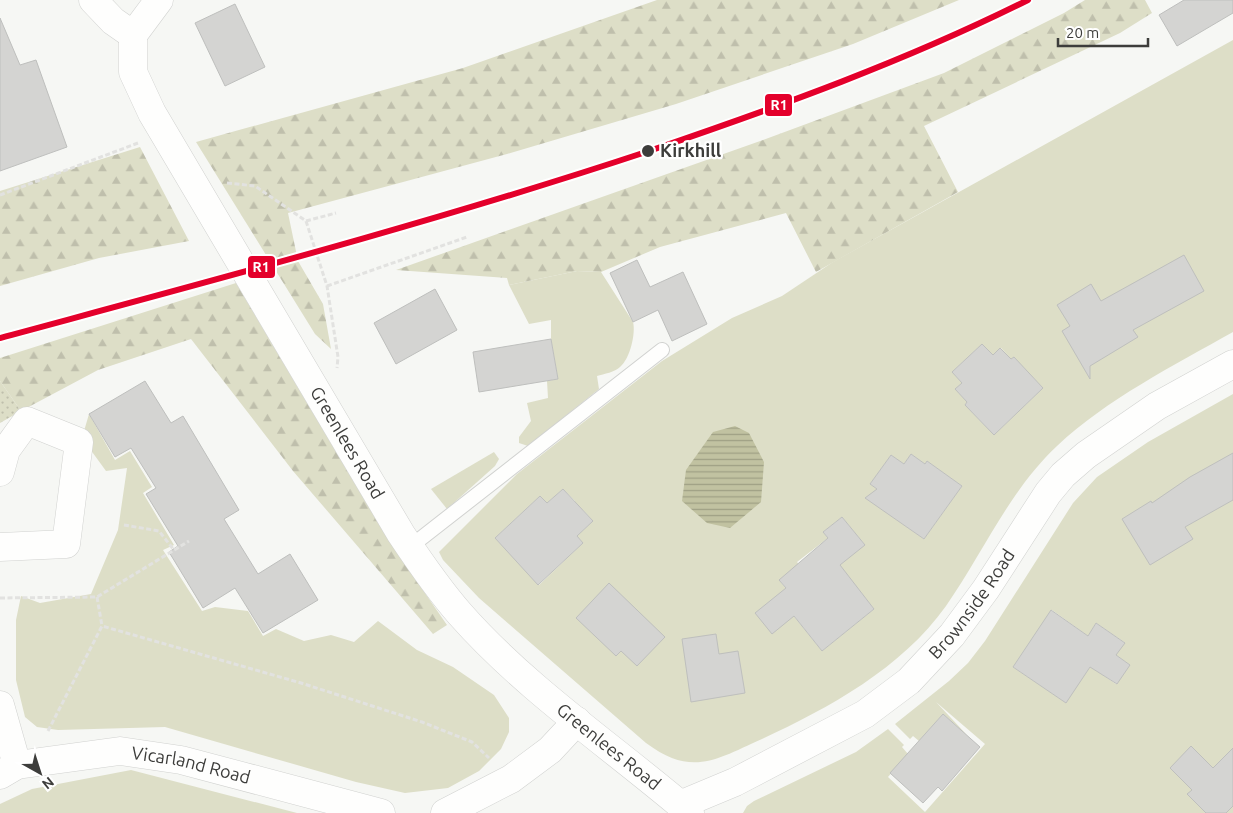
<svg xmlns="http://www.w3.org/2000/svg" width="1233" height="813" viewBox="0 0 1233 813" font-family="Ubuntu,sans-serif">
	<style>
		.green { fill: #dddec7; fill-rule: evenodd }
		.forest { fill: url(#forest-firs) }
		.park { fill: url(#park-dots) }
		.water { fill: url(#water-rules) }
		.building { fill: #d4d4d2; stroke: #bebfbd }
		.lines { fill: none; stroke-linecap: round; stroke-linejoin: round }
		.service-casing { stroke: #d1d2d0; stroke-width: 16 }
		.minor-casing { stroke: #d1d2d0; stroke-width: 29 }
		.tertiary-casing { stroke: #d1d2d0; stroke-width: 29 }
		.secondary-casing { stroke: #d1d2d0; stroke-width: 29 }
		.path { stroke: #e2e2e0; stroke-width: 3; stroke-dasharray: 5 2.5; stroke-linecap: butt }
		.service { stroke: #fefefd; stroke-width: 14 }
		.minor { stroke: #fefefd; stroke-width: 28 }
		.tertiary { stroke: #fefefd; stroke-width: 28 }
		.secondary { stroke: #fefefd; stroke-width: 28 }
		.rail-1-casing { stroke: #fff; stroke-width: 10 }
		.rail-1 { stroke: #e4002b; stroke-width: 6 }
		.stop-dot { fill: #3d3d3b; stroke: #fff; stroke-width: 2 }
		.labels { text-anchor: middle; stroke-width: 4.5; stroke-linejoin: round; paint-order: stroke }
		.stop-label { font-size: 18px; font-weight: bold; fill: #3d3d3b; stroke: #fff; text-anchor: start }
		.street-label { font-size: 18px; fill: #3d3d3b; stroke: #fff }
		.line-badge { stroke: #fff; stroke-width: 2 }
		.badge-label { font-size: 14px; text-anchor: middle; font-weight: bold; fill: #fff }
	</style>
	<defs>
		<pattern id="forest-firs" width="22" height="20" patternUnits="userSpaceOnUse" patternTransform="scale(1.25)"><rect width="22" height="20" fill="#dddec7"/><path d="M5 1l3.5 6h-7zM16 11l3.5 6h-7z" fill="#bfbfac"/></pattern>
		<pattern id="park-dots" width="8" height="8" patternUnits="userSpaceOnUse" patternTransform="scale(1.25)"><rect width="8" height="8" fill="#dddec7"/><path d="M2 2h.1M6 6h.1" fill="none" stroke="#bfbfac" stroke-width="1.8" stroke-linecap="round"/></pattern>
		<pattern id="water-rules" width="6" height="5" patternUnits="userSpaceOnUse" patternTransform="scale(1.25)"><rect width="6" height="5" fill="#c1c2a1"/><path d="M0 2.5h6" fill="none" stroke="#9e9f84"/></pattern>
	</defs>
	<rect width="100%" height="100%" fill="#f6f7f4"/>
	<g class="green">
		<path d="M1233 40V332C1173 366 1107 399 1057 446 1009 491 983 553 946 606 902 668 829 708 762 739 715 760 692 777 646 743L479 598 443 560 439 552 517 474 662 361 732 318 782 296 833 262ZM982 344 993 355 1001 348 1011 359 1014 358 1043 388 994 435 965 405 967 402 956 390 962 383 952 372ZM911 454 925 464 927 461 962 486 924 539 890 515 884 494 870 484 891 455 904 464ZM563 489 575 501 559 516 583 510 593 521 577 536 583 543 539 585 495 538 540 496 547 503ZM842 517 865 545 836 561 874 609 822 651 784 604 792 596 779 580 812 581 797 562 828 538 823 532Z"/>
		<path d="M577 271 601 272 633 322C636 333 630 359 620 367 615 372 604 374 597 376L599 389 528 446 519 443V437L531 421 527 403 548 398 547 381 558 379 551 339V320L529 324 509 285Z"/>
		<path d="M1233 394V813H743L747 806 754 801 856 752 888 729 904 745 902 747 908 754 888 777 925 812 985 744 936 702 967 735 943 714 919 741 913 736 910 739 895 724 949 681 968 663 985 641 1073 503 1097 477 1148 442ZM1052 610 1088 636 1096 623 1124 642 1116 655 1130 665 1116 684 1100 673 1093 663 1065 702 1013 667Z"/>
		<polygon points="89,414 115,460 130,451 152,487 143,493 174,545 163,550 202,611 215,607 248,611 263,636 276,629 304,641 331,635 354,642 378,621 417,650 453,667 494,695 509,718 509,732 501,749 479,771 448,788 405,793 356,782 165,727 58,730 37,727 25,717 16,680 16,620 21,596 40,603 91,594 118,530 127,468 106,471 82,438"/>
		<polygon points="494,452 499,459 495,466 447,509 431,489"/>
		<polygon points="131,770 297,813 0,813 0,804 32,789"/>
	</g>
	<g class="forest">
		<polygon points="657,0 959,0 853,44 676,104 507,154 288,213 298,261 323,304 331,349 315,334 196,142 463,68"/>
		<polygon points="1085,0 1145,0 1152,13 1120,33 924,126 958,192 816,272 786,213 660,247 601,272 577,271 509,285 507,278 396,270 763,140 944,73 1064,13"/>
		<polygon points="140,147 189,241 99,258 0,286 0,191"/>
		<polygon points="236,283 387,538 447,625 433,634 293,471 191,339 98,370 21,411 0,381 0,358"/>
	</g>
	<polygon class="park" points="0,381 21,411 0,423"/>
	<polygon class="water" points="735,426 749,433 764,462 761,502 730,528 707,523 682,501 686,470 713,432"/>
	<g class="building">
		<polygon points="1184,0 1233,0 1233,13 1177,46 1159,15"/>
		<polygon points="235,4 265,67 225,86 195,23"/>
		<polygon points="0,18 20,65 36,60 67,147 0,171"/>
		<polygon points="1184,255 1204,291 1133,330 1138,337 1090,366 1090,379 1062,331 1070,326 1057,305 1091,284 1101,301"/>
		<polygon points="637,260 650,287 683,272 707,324 672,341 658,310 633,322 610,273"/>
		<polygon points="435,289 457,330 396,364 374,323"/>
		<polygon points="551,339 558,379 479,392 473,352"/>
		<polygon points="982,344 993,355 1000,348 1011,359 1014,357 1043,388 994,435 965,405 967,402 955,389 962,383 952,372"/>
		<polygon points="145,381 171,423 183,416 239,510 224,519 258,574 290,554 318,600 263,633 235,588 203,608 169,552 178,546 146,494 156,488 131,448 115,457 89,414"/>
		<polygon points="1233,453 1233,500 1185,527 1193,539 1150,565 1122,519 1151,501 1152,503 1190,477"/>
		<polygon points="911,454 925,464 927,461 962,486 924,539 865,498 877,489 870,484 891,455 904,464"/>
		<polygon points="563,489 593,521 577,536 583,543 538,585 495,538 540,496 547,503"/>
		<polygon points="842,517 865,545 840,565 874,609 822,651 794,616 772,634 755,613 786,588 779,580 828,538 823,532"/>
		<polygon points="609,583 665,637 637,666 621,651 616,656 576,618"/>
		<polygon points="1051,610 1088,636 1096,623 1125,643 1116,655 1130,665 1117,684 1090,667 1066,703 1013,667"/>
		<polygon points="716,634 719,654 738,651 745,693 691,702 682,639"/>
		<polygon points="943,714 980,747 942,791 938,787 923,803 890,773"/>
		<polygon points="1191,746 1213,768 1233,748 1233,806 1226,813 1206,813 1187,794 1192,790 1170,768"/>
	</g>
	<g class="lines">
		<defs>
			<polyline id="service" points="410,547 662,350"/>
			<g id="minor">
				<polyline points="93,0 113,21 133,35"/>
				<polyline points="0,472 6,450 27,421 79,442 66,544 0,547"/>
				<polyline points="0,705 17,765"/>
				<path id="s1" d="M0 775 17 765 120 751 181 760 381 813"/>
				<polyline points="445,813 511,779 550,750 577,721"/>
			</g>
			<g id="tertiary">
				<path id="s2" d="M680 805 735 782 865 714 909 681 952 635 986 589 1048 493 1063 475 1086 455 1157 406 1233 364"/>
			</g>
			<g id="secondary">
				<path id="s3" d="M159 0 133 35V72L152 113 401 534C419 561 438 589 460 614 526 689 614 748 690 813"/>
			</g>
		</defs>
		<use href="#service" class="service-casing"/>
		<use href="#minor" class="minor-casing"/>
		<use href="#tertiary" class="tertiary-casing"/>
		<use href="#secondary" class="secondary-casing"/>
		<g class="path">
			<polyline points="227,183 255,186 306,221 327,286 338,357 337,368"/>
			<polyline points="0,195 138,143"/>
			<polyline points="306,221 336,213"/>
			<polyline points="327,286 467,237"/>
			<polyline points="124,525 159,531 174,550"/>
			<polyline points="97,597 102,626"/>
			<polyline points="0,598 97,597 189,541"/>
			<polyline points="48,731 102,626 301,683 422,722 472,742 489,758"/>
		</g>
		<use href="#service" class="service"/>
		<use href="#minor" class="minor"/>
		<use href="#tertiary" class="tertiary"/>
		<use href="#secondary" class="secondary"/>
		<defs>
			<path id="rail-1" d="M0 338C218 279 435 222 649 151 778 107 906 61 1028 0"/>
		</defs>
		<use href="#rail-1" class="rail-1-casing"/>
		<use href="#rail-1" class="rail-1"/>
	</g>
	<circle class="stop-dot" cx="648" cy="151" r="7"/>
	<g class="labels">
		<g class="stop-label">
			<text x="660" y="157">Kirkhill</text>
		</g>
		<g class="street-label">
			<text dy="6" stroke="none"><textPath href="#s3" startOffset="509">Greenlees Road</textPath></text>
			<text dy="6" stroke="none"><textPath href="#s2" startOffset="361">Brownside Road</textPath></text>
			<text dy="6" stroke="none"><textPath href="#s3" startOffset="914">Greenlees Road</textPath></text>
			<text dy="6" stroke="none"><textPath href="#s1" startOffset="196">Vicarland Road</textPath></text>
		</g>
	</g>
	<g class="line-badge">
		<rect x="764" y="93" width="29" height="24" rx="5" fill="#e4002b"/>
		<rect x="247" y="255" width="29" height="24" rx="5" fill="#e4002b"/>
	</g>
	<g class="badge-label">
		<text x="779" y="110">R1</text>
		<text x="261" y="272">R1</text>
	</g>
	<g transform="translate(40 773) rotate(141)" stroke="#ffffff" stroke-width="4" paint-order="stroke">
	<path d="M0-4L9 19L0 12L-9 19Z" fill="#3d3d3b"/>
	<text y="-8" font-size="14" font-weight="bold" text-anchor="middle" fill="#3d3d3b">N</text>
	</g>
	<path d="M1058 38v8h90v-8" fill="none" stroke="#3d3d3b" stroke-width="2.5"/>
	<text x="1066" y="38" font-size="15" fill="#3d3d3b" stroke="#ffffff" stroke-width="4" paint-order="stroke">20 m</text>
</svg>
